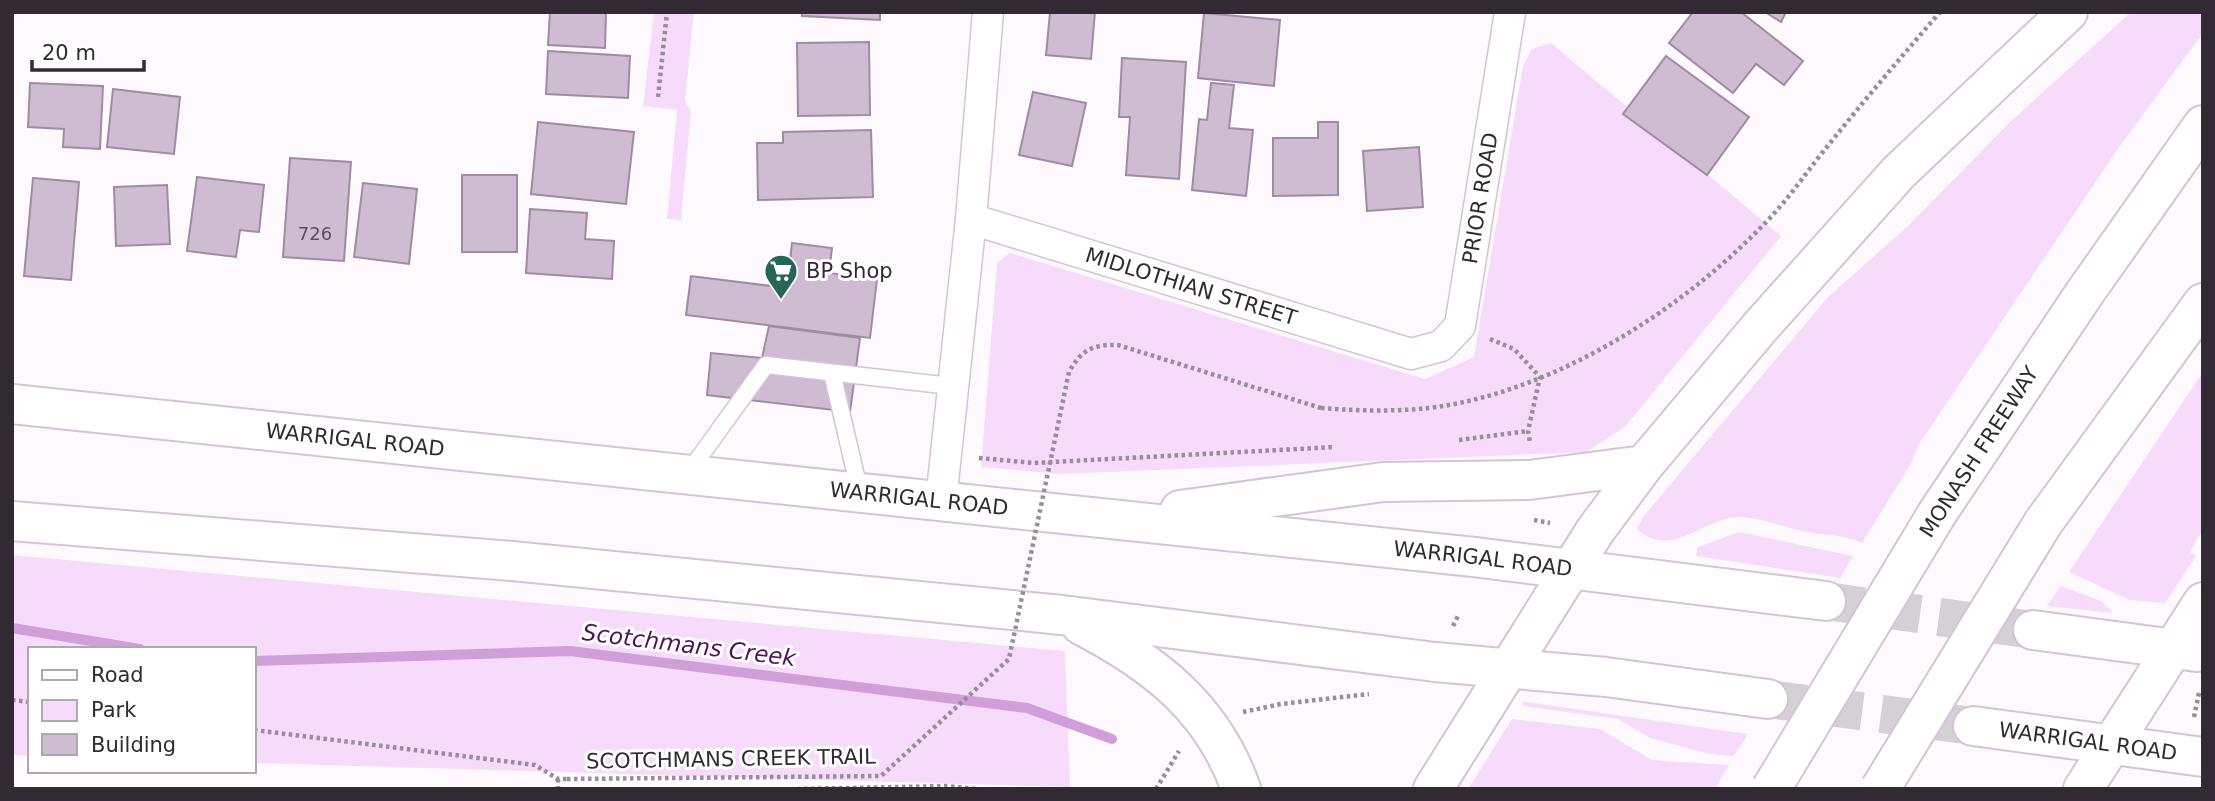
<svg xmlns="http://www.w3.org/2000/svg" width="2215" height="801" viewBox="0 0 2215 801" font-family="'DejaVu Sans',sans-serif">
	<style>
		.green { fill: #f6dbfa }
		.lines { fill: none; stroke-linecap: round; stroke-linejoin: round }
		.stream { stroke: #d09ed9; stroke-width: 10 }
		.building { fill: #cfbcd3; stroke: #9f8ca2; stroke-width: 2 }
		.highway-tunnel { stroke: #d4d0d5; stroke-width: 38; stroke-dasharray: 38 19; stroke-linecap: butt }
		.lane-casing { stroke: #d6c3da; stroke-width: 19 }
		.street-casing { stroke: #d6c3da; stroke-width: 33 }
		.highway-casing { stroke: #d6c3da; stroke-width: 42 }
		.path { stroke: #958f96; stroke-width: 4.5; stroke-dasharray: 3.5 3.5; stroke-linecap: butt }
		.lane { stroke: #fff; stroke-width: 16 }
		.street { stroke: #fff; stroke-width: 30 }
		.highway { stroke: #fff; stroke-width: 38 }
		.highway-bridge-casing { stroke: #d6c3da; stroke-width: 42; stroke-linecap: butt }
		.path-bridge { stroke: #958f96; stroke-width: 4.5; stroke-dasharray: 3.5 3.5; stroke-linecap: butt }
		.highway-bridge { stroke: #fff; stroke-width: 38 }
		.labels { text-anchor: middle; stroke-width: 6; stroke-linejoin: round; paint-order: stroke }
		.number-label { font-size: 18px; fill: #594e5b }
		.street-label { font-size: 21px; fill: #322a33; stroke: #fff }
		.poi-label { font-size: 21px; fill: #322a33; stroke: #fff; text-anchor: start }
		.water-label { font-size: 23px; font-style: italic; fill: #50135a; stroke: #fff }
	</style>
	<rect width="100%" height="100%" fill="#fdf9fd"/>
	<g class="green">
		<polygon points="654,12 694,12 685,101 691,111 681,220 667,219 677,110 643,106"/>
		<path d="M2131 12H2203V33L2120 146 1919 444 1911 464 1862 543C1844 536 1838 536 1820 534 1793 532 1767 518 1739 517 1705 517 1670 561 1637 529L1643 517 1828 297 1909 225 2009 123Z"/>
		<polygon points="1551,43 1781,236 1625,427 1586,452 1060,474 981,467 997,263 1010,253 1425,379 1474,357 1523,66 1532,49"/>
		<polygon points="2203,372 2203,529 2190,552 2196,556 2165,603 2129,600 2069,572"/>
		<polygon points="1739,532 1749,534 1853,556 1840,578 1696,556 1698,547"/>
		<polygon points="12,555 1065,651 1070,787 254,763 254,649 30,649 30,756 12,755"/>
		<polygon points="2061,586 2101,601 2113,613 2047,606"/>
		<polygon points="1523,702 1527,702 1748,734 1734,756 1710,754 1650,738 1618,719 1529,707 1522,705"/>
		<polygon points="1512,719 1600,729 1652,760 1729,765 1715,789 1468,789"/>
	</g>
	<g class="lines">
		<g class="stream">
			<polyline points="12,628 140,649"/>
			<polyline points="254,661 570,651 1027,708 1112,739"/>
		</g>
	</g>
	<g class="building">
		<polygon points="550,12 606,12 605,48 548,45"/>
		<polygon points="802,12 880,12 880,20 802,16"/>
		<polygon points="1050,12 1095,12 1091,59 1046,55"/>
		<polygon points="1693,12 1741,12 1803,61 1784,85 1756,64 1733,93 1669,43"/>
		<polygon points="1765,12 1786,12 1781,22"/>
		<polygon points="1204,13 1280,20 1274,86 1198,78"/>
		<polygon points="869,42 870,115 798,116 797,43"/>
		<polygon points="548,51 630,56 628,98 546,94"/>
		<polygon points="1666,56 1749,117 1707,175 1623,114"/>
		<polygon points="1122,58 1186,62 1179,179 1126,175 1130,117 1119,117"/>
		<polygon points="30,83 103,86 100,149 63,147 64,129 28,127"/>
		<polygon points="1211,83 1234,85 1229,128 1253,130 1246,196 1192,190 1199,119 1207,120"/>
		<polygon points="113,89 180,97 174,154 107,147"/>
		<polygon points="1033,92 1086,103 1072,166 1019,155"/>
		<polygon points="538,122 634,132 626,204 531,194"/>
		<polygon points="1318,122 1338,122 1338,195 1273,196 1273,138 1318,138"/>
		<polygon points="871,130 873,197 758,200 757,143 783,143 783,132"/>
		<polygon points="1419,147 1423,207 1367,211 1363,151"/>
		<polygon points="290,158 351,162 344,261 283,257"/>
		<rect x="462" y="175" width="55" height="77"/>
		<polygon points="197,177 264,185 259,232 240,230 236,257 187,251"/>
		<polygon points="33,178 79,182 71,280 24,276"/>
		<polygon points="363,183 417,189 409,264 354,257"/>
		<polygon points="167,185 170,244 116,246 114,187"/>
		<polygon points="530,209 587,213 585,239 614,241 612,279 526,273"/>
		<polygon points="792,243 832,248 829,273 877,279 870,338 686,315 691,276 787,288"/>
		<polygon points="769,326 860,338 850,412 707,395 711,353 762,358"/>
	</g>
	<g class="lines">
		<g class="highway-tunnel">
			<polyline points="1826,601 2033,630"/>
			<polyline points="1768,699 1973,726"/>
		</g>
		<defs>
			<g id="lane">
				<polyline points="832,373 860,493"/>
				<polyline points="688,473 766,365 951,386"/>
			</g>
			<g id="street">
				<path id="s1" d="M988 12 971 219 1411 354 1441 346 1460 326 1510 12"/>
				<polyline points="941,501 971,219"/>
			</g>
			<g id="highway">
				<path id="s2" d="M12 404 1474 557 1826 601"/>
				<polyline points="1180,510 1383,482 1529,480 1644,465"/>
				<polyline points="1938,512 2084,294 2203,125"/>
				<polyline points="12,521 512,561 1062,615 1435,662 1606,677 1768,699"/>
				<polyline points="2043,523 2203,303"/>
				<path d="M1081 625C1154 663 1213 708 1241 789"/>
				<polyline points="2033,630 2197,652"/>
				<path id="s3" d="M1973 726 2203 757"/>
				<polyline points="1433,789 1595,531 1644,465 1761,326 1899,172 2068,12"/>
				<polyline points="2083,789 2203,602"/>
			</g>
		</defs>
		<use href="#lane" class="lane-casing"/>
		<use href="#street" class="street-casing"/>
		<use href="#highway" class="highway-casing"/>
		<g class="path">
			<polyline points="658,97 667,12"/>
			<polyline points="1490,339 1514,349 1540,377 1528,431 1530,442"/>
			<path d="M1321 408C1360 411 1398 412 1437 407 1559 389 1685 308 1768 220 1791 196 1810 167 1831 142 1866 98 1903 55 1940 12"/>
			<polyline points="1459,440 1528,431"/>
			<polyline points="979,458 1034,463 1335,447"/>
			<polyline points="1534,520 1550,523"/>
			<polyline points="1453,626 1458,616"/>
			<polyline points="12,700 30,702"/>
			<polyline points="1243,712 1281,704 1369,694"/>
			<polyline points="2194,717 2199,693"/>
			<polyline points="254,730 535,765 558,779 567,779"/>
			<polyline points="558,779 558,789"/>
			<polyline points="797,789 947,786 978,789"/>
			<polyline points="1156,789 1179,751"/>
		</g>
		<use href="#lane" class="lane"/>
		<use href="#street" class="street"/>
		<use href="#highway" class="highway"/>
		<defs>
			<g id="highway-bridge">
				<polyline points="1771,789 1938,512"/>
				<polyline points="1880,789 2043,523"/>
			</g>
		</defs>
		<use href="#highway-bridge" class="highway-bridge-casing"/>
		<path class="path-bridge" d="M567 779 881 776 1009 659 1069 372C1081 350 1093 344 1118 345L1321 408"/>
		<use href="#highway-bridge" class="highway-bridge"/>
	</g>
	<defs>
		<symbol id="supermarket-pin" viewBox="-11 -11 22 30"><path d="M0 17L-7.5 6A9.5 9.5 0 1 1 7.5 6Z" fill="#266654" stroke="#fff"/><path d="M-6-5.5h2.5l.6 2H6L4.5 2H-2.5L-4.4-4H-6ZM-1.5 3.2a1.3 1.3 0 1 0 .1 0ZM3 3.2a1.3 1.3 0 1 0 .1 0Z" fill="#fff"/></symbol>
	</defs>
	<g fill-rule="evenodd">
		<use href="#supermarket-pin" x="762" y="252" width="38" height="52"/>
	</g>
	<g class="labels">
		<g class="number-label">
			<text x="315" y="240">726</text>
		</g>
		<g class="street-label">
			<text dy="7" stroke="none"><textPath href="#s1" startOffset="856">PRIOR ROAD</textPath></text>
			<text dy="7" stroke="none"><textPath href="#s1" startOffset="438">MIDLOTHIAN STREET</textPath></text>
			<text dy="7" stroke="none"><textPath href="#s2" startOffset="345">WARRIGAL ROAD</textPath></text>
			<text transform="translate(1979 452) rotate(-57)" y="7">MONASH FREEWAY</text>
			<text dy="7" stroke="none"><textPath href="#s2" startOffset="912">WARRIGAL ROAD</textPath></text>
			<text dy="7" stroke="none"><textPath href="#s2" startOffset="1479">WARRIGAL ROAD</textPath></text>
			<text dy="7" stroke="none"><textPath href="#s3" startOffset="116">WARRIGAL ROAD</textPath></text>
			<text transform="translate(731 759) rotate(-1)" y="7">SCOTCHMANS CREEK TRAIL</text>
		</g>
		<g class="poi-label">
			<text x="806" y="278">BP Shop</text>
		</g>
		<g class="water-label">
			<text transform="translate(689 645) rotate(7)" y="8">Scotchmans Creek</text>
		</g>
	</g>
	<rect width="2215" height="801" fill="none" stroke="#322a33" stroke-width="28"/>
	<rect x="28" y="647" width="228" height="126" fill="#ffffff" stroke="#adaaad" stroke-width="2"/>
	<rect x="42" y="670" width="35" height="10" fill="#ffffff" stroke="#adaaad" stroke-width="2"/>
	<text x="91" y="682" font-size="21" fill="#322a33">Road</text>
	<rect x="42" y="700" width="35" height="21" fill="#f6dbfa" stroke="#adaaad" stroke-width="2"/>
	<text x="91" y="717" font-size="21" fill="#322a33">Park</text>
	<rect x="42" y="734" width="35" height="21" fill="#cfbcd3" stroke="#adaaad" stroke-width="2"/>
	<text x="91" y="752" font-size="21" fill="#322a33">Building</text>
	<path d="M32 60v10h112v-10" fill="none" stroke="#322a33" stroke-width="3.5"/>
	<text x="42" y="60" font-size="21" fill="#322a33" stroke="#ffffff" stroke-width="5" paint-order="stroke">20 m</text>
</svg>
